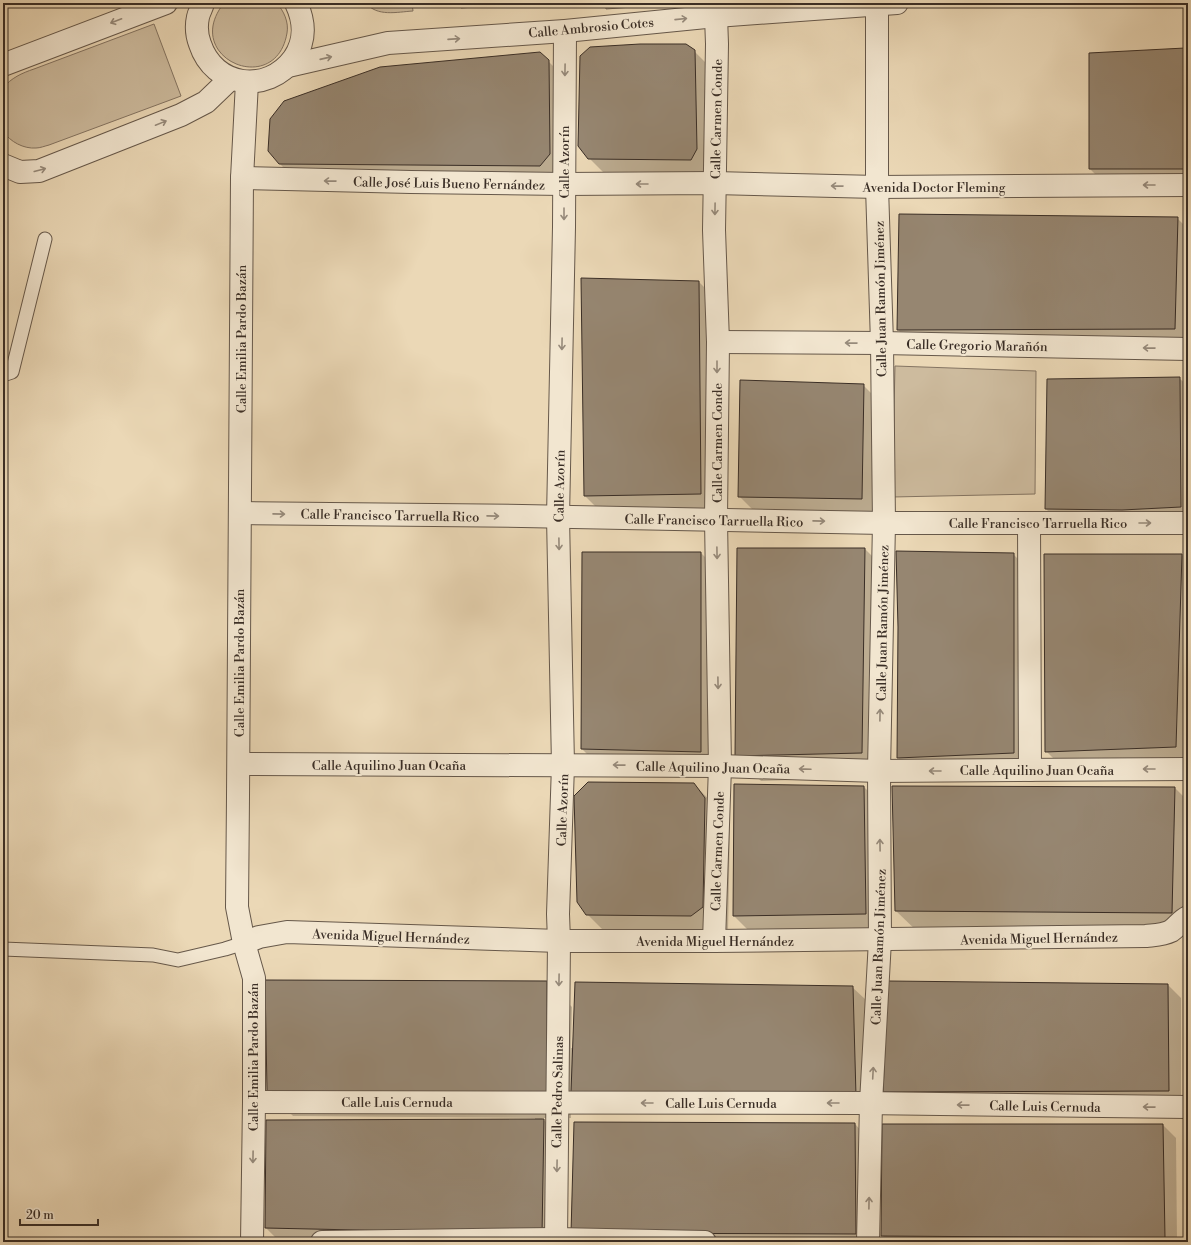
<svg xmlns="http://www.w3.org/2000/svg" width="1191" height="1245" viewBox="0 0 1191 1245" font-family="'Libre Bodoni',serif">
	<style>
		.green { fill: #cdbb9e; stroke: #847462 }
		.shadow { fill: #0003 }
		.building { fill: #968671; stroke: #3a2e26 }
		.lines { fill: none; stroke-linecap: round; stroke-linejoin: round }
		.lane-casing { stroke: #66584a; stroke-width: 15 }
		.street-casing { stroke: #66584a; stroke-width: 24 }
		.lane { stroke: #f2e6d0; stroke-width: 13 }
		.street { stroke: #f2e6d0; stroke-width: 22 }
		.oneway { stroke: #968a7b }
		.labels { text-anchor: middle; stroke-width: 4; stroke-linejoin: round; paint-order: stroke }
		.street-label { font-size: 13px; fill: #3a2e26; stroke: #f2e6d0 }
	</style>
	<rect width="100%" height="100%" fill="#ebd8b6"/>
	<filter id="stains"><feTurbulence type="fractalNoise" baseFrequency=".005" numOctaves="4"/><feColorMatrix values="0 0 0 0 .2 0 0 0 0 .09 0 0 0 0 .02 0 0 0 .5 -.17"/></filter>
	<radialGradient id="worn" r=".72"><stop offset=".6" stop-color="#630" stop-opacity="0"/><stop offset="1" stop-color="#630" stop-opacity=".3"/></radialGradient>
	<g class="green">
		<path d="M224 3H276C284 10 289 23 287 33 276 99 180 58 224 3Z"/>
		<path d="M366 3H412L413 11C397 12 377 17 366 3Z"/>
		<polygon points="460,3 494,3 486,6 461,8"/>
		<polygon points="605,3 684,3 606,9"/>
		<path d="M154 24 181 96 49 145C45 146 40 148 36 148 24 149 10 142 3 131V88C11 78 22 73 34 69Z"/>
		<polygon points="895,366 1036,371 1035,494 892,497"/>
	</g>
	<g class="shadow">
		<polygon points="1185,49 1188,52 1188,194 1115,194 1090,169"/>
		<polygon points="694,51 719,76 722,174 614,183 589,158"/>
		<polygon points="548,61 573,86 574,179 305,189 280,164"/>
		<polygon points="1177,218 1188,229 1188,354 923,354 898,330"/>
		<polygon points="699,282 724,307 726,519 610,521 585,496"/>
		<polygon points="1179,378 1188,386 1188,533 1147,534 1071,534 1046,509"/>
		<polygon points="863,385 888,410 887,523 764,521 739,496"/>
		<polygon points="865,549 890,574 886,777 761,781 736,756"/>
		<polygon points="701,553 726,578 726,776 607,774 582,749"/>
		<polygon points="1013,554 1038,579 1038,778 922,782 898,758 899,627"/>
		<polygon points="1182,555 1188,562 1188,772 1071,776 1046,751"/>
		<polygon points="694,784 719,810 730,824 728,932 612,939 587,914"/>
		<polygon points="735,785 864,787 889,812 890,939 759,941 734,916"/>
		<polygon points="893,787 1175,788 1188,801 1188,937 921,935 896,911"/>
		<polygon points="547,982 572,1007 571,1048 573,1048 852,987 865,999 868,1109 571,1091 571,1118 542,1118 557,1133 555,1242 341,1242 279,1241 266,1228 535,1120 535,1118 293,1116 268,1091"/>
		<polygon points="1168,985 1181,998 1181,1103 897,1104 884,1091"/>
		<polygon points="855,1124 867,1137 868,1242 581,1242"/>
		<polygon points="1163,1125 1176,1138 1177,1242 889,1242 882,1235"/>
	</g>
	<g class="building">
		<polygon points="640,44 686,44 695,50 697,149 691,160 588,159 578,146 580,56 590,47"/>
		<polygon points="1185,48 1184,169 1089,169 1089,53"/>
		<polygon points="540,52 549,60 550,154 540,166 279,164 268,151 270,119 284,101 380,67"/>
		<polygon points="899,214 1178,217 1175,329 897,330"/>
		<polygon points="581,278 699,281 701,494 584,496"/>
		<polygon points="1180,377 1181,507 1122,510 1045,509 1047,379"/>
		<polygon points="740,380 864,384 862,499 738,497"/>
		<polygon points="737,548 865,548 862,753 735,756"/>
		<polygon points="896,551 1014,553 1014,753 897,758 898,627"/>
		<polygon points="582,552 701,552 701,752 581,749"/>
		<polygon points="1044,554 1182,554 1176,747 1045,752"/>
		<polygon points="588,782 694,783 705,798 703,907 691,916 586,915 577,902 574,796"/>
		<polygon points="734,784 864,786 866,914 733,916"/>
		<polygon points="892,786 1175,787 1172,913 895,911"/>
		<polygon points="265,980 547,981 547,1094 267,1091"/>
		<polygon points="888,981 1168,984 1169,1091 883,1092"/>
		<polygon points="575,982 853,986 856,1096 571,1092"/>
		<polygon points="544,1119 542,1234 265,1228 266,1120"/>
		<polygon points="574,1122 855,1123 856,1234 571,1233"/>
		<polygon points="882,1124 1163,1124 1165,1238 881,1236"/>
	</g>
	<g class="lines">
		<defs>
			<g id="lane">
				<polyline points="3,375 12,372 45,239"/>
				<polyline points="3,949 153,955 178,960 225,949 244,943"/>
			</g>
			<g id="street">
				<path d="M203 3C202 8 199 12 198 17 196 26 197 36 200 44 214 87 267 95 294 58 306 40 305 22 296 3"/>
				<polyline points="3,65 166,3"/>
				<polyline points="288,66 388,43 565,31 716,16 897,3"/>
				<polyline points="247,82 242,178 238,797 237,907 244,943 254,978 254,1102 252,1242"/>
				<polyline points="3,165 20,172 39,171 181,115 206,102 230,79"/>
				<polyline points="242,178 411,182 564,184 715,183 877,187 1188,185"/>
				<polyline points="718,342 882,343 1188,349"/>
				<polyline points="240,513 522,516 884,523 1188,523"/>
				<polyline points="1029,523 1030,770"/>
				<polyline points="239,764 720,766 879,771 1188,769"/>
				<polyline points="714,941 720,766 716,519 718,342 714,230 717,44 716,16"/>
				<path d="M244 943 259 937 287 932 559 941H714L1146 936C1154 935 1163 935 1171 931 1177 927 1181 920 1188 917"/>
				<polyline points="254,1102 862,1103 1188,1107"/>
				<polyline points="322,1242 556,1239 705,1242"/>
				<polyline points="556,1242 559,941 558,914 563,765 558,517 564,227 565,31"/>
				<polyline points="868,1242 871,1103 880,940 879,771 884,523 882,343 877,187 877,5"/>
			</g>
		</defs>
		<use href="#lane" class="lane-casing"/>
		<use href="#street" class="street-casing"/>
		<use href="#lane" class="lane"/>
		<use href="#street" class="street"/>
	</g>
	<defs><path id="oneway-shaft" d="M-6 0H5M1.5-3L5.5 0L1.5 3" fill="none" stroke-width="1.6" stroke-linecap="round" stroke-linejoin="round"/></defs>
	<g class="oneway">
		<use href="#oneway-shaft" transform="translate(681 19) rotate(-6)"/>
		<use href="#oneway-shaft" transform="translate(116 21) rotate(159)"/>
		<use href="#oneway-shaft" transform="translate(454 39) rotate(-4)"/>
		<use href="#oneway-shaft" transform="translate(326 58) rotate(-13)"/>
		<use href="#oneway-shaft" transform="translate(565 70) rotate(91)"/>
		<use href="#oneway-shaft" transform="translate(161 123) rotate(-22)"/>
		<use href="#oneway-shaft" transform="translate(40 170) rotate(-15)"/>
		<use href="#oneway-shaft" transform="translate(330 181) rotate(-179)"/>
		<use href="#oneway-shaft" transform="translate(642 184) rotate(180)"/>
		<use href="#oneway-shaft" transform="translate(1149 185) rotate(180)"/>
		<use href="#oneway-shaft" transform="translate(837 186) rotate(-179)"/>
		<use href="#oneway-shaft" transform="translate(715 209) rotate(91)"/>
		<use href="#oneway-shaft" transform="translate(564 214) rotate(90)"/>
		<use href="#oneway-shaft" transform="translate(851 343) rotate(-179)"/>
		<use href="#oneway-shaft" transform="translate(562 344) rotate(91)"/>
		<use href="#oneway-shaft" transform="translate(1149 348) rotate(-179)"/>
		<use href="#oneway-shaft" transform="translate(717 367) rotate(90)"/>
		<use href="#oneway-shaft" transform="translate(279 514) rotate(1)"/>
		<use href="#oneway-shaft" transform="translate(493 516) rotate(1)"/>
		<use href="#oneway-shaft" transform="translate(819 521) rotate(1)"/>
		<use href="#oneway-shaft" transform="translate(1145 523)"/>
		<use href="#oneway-shaft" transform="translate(559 544) rotate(89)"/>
		<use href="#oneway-shaft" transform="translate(717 553) rotate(89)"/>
		<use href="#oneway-shaft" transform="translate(718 683) rotate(89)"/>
		<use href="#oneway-shaft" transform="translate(880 715) rotate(-89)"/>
		<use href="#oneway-shaft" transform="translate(619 765) rotate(-179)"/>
		<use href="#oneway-shaft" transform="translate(805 769) rotate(-178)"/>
		<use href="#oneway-shaft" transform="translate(1149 769) rotate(180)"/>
		<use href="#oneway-shaft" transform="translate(935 771) rotate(180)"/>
		<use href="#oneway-shaft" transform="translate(880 845) rotate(-91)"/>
		<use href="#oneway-shaft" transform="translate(559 980) rotate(91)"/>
		<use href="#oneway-shaft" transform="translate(873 1073) rotate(-87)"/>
		<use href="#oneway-shaft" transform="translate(647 1103) rotate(-180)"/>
		<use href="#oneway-shaft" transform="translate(833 1103) rotate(-180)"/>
		<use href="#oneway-shaft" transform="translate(963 1105) rotate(-179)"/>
		<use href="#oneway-shaft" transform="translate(1149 1107) rotate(-179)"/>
		<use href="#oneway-shaft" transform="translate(253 1157) rotate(91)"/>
		<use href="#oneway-shaft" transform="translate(557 1166) rotate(91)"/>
		<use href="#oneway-shaft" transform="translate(869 1203) rotate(-89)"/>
	</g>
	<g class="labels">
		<g class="street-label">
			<text transform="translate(591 27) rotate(-5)" y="5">Calle Ambrosio Cotes</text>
			<text transform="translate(716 119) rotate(-89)" y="5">Calle Carmen Conde</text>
			<text transform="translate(564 162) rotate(-90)" y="5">Calle Azorín</text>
			<text transform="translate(449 183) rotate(1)" y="5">Calle José Luis Bueno Fernández</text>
			<text x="934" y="192">Avenida Doctor Fleming</text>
			<text transform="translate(880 299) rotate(-91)" y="5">Calle Juan Ramón Jiménez</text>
			<text transform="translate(241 339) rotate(-90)" y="5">Calle Emilia Pardo Bazán</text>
			<text transform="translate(977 345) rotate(1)" y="5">Calle Gregorio Marañón</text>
			<text transform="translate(717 443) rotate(-90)" y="5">Calle Carmen Conde</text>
			<text transform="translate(559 486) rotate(-89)" y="5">Calle Azorín</text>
			<text transform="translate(390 515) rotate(1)" y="5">Calle Francisco Tarruella Rico</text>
			<text transform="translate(714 520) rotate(1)" y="5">Calle Francisco Tarruella Rico</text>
			<text x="1038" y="528">Calle Francisco Tarruella Rico</text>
			<text transform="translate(882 623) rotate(-89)" y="5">Calle Juan Ramón Jiménez</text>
			<text transform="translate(239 663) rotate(-90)" y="5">Calle Emilia Pardo Bazán</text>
			<text x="389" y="770">Calle Aquilino Juan Ocaña</text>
			<text transform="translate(713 767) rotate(1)" y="5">Calle Aquilino Juan Ocaña</text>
			<text x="1037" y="775">Calle Aquilino Juan Ocaña</text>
			<text transform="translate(562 810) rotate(-88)" y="5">Calle Azorín</text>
			<text transform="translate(717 851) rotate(-88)" y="5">Calle Carmen Conde</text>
			<text transform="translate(391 936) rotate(2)" y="5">Avenida Miguel Hernández</text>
			<text transform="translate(1039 938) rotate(-1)" y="5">Avenida Miguel Hernández</text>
			<text x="715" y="946">Avenida Miguel Hernández</text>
			<text transform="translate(878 947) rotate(-88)" y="5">Calle Juan Ramón Jiménez</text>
			<text transform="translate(253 1057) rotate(-90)" y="5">Calle Emilia Pardo Bazán</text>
			<text transform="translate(557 1092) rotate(-89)" y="5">Calle Pedro Salinas</text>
			<text x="397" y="1107">Calle Luis Cernuda</text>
			<text x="721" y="1108">Calle Luis Cernuda</text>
			<text transform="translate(1045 1106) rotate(1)" y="5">Calle Luis Cernuda</text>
		</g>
	</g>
	<rect width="1191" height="1245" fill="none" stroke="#ebd8b6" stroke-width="16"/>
	<rect x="4" y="4" width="1183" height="1237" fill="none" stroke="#3a2e26" stroke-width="2"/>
	<rect x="8" y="8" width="1175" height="1229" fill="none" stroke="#3a2e26"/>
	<path d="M20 1219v6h78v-6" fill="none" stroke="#3a2e26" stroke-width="2"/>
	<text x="26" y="1219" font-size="12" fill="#3a2e26" stroke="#f2e6d0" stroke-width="3" paint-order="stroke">20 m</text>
	<rect width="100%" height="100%" filter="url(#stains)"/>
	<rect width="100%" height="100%" fill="url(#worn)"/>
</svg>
